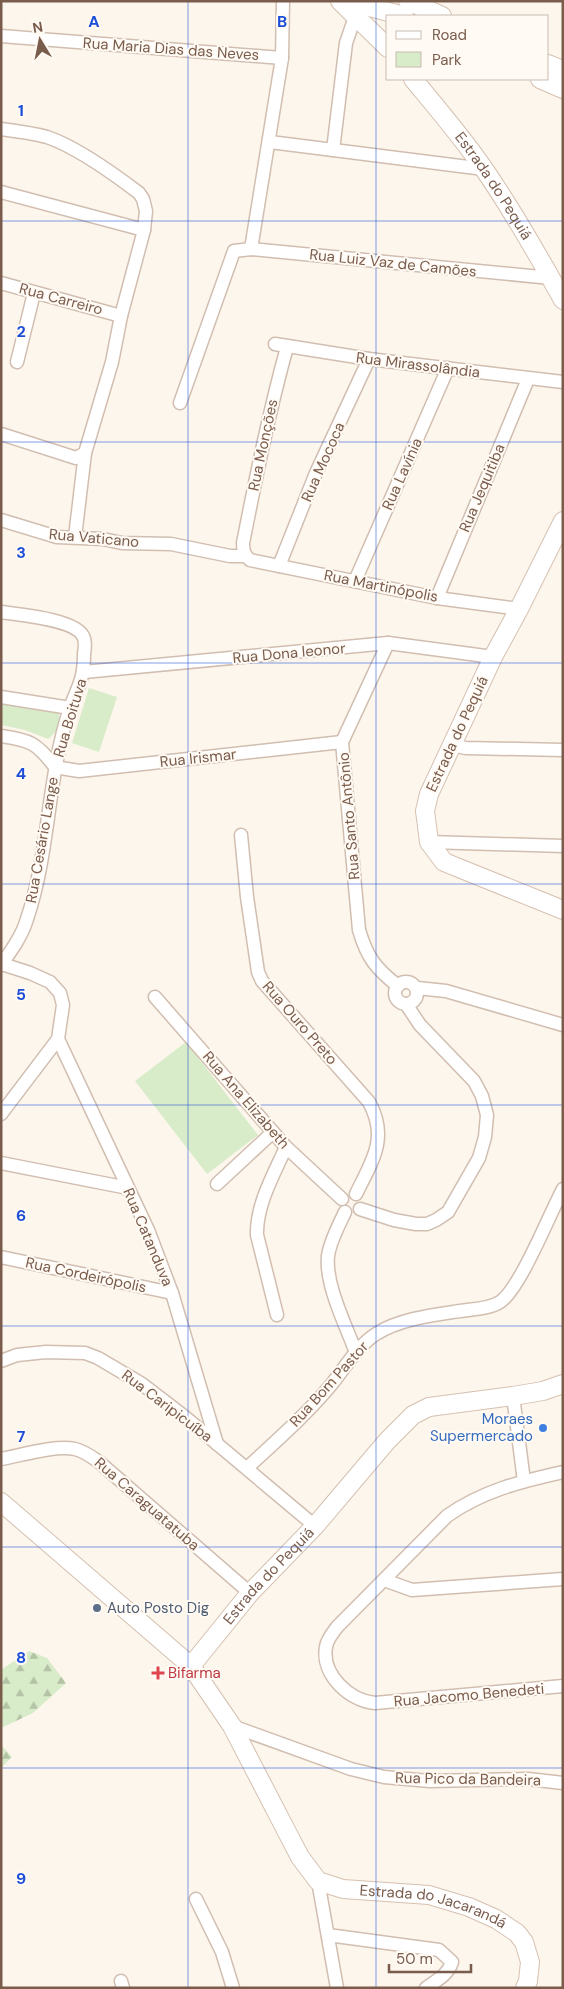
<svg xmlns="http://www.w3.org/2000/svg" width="564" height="1989" viewBox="0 0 564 1989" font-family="'DM Sans',sans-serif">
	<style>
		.forest { fill: url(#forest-firs) }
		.park { fill: #d8ecc9 }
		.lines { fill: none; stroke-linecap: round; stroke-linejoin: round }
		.street-casing { stroke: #d1beb0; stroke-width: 15 }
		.secondary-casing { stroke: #d6c0b0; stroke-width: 20 }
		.street { stroke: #fff; stroke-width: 12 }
		.secondary { stroke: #fff; stroke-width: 18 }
		.grid { fill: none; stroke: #1d4ed8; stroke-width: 1; stroke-opacity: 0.55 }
		.shop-dot { fill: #3f7fe0; stroke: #fffaf3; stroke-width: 2 }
		.service-dot { fill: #5c6f8a; stroke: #fffaf3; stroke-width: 2 }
		.health-dot { fill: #e0444e; stroke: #fffaf3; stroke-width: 2 }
		.labels { text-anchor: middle; stroke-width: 4; stroke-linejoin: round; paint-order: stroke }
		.street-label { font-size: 15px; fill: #7a5c4d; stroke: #fffaf3 }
		.shop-label { font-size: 15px; fill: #366cbe; stroke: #fffaf3; text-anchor: end }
		.service-label { font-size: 15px; fill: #4e5e75; stroke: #fffaf3; text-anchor: start }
		.health-label { font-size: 15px; fill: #be3a42; stroke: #fffaf3; text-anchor: start }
		.grid-label { font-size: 16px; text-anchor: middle; font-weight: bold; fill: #1d4ed8; stroke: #fffaf3; stroke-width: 4; stroke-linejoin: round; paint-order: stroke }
	</style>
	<defs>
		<pattern id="forest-firs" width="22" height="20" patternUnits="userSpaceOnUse" patternTransform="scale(1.25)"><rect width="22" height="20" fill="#d8ecc9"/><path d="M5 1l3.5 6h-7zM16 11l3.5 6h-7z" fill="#b4c2a5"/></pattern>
	</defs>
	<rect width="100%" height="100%" fill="#fdf6ec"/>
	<g class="forest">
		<polygon points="29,1651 47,1658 66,1683 33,1713 1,1728 1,1670"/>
		<polygon points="1,1745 12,1757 1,1768"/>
	</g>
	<g class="park">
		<polygon points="89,688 117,697 99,752 72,743"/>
		<polygon points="1,703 59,713 60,728 48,739 25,730 1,725"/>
		<polygon points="186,1042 258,1135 207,1174 135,1081"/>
	</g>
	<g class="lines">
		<defs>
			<g id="street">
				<polyline points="1,36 282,58"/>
				<path d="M1 129C17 131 32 133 47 137 77 147 114 174 139 193L143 199 146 211 144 230 121 316 112 362 85 453 76 458 1 434"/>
				<polyline points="270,142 484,169"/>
				<polyline points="333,150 346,43 355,17"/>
				<polyline points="1,192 144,230"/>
				<polyline points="251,249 282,58 283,1"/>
				<polyline points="1,283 121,316"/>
				<polyline points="275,344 369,359 563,382"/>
				<path d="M287 347C269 412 256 477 243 543 243 550 244 555 250 560L437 598 519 609"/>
				<polyline points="17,362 34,293"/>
				<polyline points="180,403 234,251 251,249 551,278"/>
				<polyline points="1,520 57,537 103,539 122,543 171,544 230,556 245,556"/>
				<polyline points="75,537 85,453"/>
				<polyline points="279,566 316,473 369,359"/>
				<polyline points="355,581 448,368"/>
				<polyline points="437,598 528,379"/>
				<path d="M1 612C20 615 74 619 83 636 86 641 85 648 84 654 84 680 78 686 70 708 47 777 50 851 27 919 22 936 11 951 1 965"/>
				<path d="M388 643 342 742 359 930C367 957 375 968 398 986"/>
				<polyline points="84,672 388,643 493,657"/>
				<polyline points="1,697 70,708"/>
				<path d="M1 736C30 740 37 743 55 767"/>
				<polyline points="451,745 466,748 563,750"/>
				<polyline points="55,767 79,771 342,742"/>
				<path d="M241 835 247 897 258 972 262 981 369 1102C389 1138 372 1161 356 1194"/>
				<polyline points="429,842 563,846"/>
				<circle cx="406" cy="993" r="11"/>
				<polyline points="417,988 446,991 563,1025"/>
				<polyline points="155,997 286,1147 342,1199"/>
				<polyline points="58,1039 148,1230 172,1293 217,1444"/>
				<polyline points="1,1114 58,1039 63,1005 60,993 50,982 30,973 2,964"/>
				<polyline points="1,1163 128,1188"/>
				<polyline points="217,1184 273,1132"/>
				<polyline points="360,1209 394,1220 416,1224 427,1224 436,1220 448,1212 479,1158 485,1137 487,1115 482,1096 474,1081 420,1025 406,1004"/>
				<path d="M345 1212C339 1225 330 1241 328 1256 325 1285 346 1325 356 1353"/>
				<polyline points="1,1257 172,1293"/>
				<path d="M277 1315 257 1235C256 1205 274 1174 286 1147"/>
				<polyline points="1,1361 17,1355 46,1352 85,1353 98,1358 142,1384 185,1417 315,1526"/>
				<polyline points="513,1396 524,1481"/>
				<path d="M1 1459C22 1455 55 1445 75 1449 84 1451 92 1457 99 1462L250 1593"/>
				<path d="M247 1468C276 1441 306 1415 331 1385 345 1368 357 1346 376 1334 399 1319 433 1315 460 1311 473 1309 489 1309 500 1302 520 1289 550 1213 563 1189"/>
				<path d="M563 1472C522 1481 482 1491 447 1516L337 1627C333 1633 327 1639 326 1647 321 1675 350 1701 375 1703L563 1686"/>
				<polyline points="384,1580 412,1590 563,1579"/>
				<polyline points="232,1726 351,1769 384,1777 430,1781 528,1779 563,1783"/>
				<polyline points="318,1881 337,1988"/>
				<polyline points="196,1899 222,1952 233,1988"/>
				<path d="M328 1935 439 1950 452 1962C448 1975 437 1980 426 1988"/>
				<polyline points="121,1981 123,1988"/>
			</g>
			<g id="secondary">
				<polyline points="340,1 388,48"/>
				<polyline points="347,1 404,16"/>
				<polyline points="408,1 442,16"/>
				<polyline points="548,64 563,70"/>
				<path id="s1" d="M413 79C437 108 462 137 484 169 513 211 538 255 563 300"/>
				<polyline points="540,79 563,89"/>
				<polyline points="563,521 519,609 493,657 429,794 425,811 429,842 444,862 563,910"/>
				<path id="s2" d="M1 1502 191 1666 232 1726 288 1834 300 1857 318 1881 343 1889 429 1895 469 1907 496 1919 517 1933 524 1942 530 1962 528 1981 525 1988"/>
				<path id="s3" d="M191 1666 250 1593 315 1526 387 1441 413 1415 429 1407 513 1396 543 1391 563 1384"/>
			</g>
		</defs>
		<use href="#street" class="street-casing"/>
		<use href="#secondary" class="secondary-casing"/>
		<use href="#street" class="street"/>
		<use href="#secondary" class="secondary"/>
	</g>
	<path class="grid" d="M188 1V1988M376 1V1988M1 221H563M1 442H563M1 663H563M1 884H563M1 1105H563M1 1326H563M1 1547H563M1 1768H563"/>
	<circle class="shop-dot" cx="543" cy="1428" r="5"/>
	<circle class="service-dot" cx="97" cy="1608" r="5"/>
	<path class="health-dot" d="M155.5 1665.5h5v5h5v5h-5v5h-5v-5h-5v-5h5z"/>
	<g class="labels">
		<g class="street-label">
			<text transform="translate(171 49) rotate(4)" y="5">Rua Maria Dias das Neves</text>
			<text dy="5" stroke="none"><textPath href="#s1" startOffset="134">Estrada do Pequiá</textPath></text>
			<text transform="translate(393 263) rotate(6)" y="5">Rua Luiz Vaz de Camões</text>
			<text transform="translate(61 299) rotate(15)" y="5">Rua Carreiro</text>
			<text transform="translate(418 365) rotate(7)" y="5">Rua Mirassolândia</text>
			<text transform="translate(263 445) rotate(-78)" y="5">Rua Monções</text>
			<text transform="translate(323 462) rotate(-66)" y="5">Rua Mococa</text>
			<text transform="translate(402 474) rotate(-66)" y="5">Rua Lavínia</text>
			<text transform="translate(482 488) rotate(-67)" y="5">Rua Jequitiba</text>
			<text transform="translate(94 538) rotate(5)" y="5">Rua Vaticano</text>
			<text transform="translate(381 586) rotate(11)" y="5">Rua Martinópolis</text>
			<text transform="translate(289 653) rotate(-5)" y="5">Rua Dona leonor</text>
			<text transform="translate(70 718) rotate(-73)" y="5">Rua Boituva</text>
			<text transform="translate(457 734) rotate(-65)" y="5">Estrada do Pequiá</text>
			<text transform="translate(198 758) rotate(-6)" y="5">Rua Irismar</text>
			<text transform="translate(349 816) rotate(-95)" y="5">Rua Santo Antônio</text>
			<text transform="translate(42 840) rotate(-80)" y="5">Rua Cesário Lange</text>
			<text transform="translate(300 1023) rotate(49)" y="5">Rua Ouro Preto</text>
			<text transform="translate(246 1100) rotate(49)" y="5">Rua Ana Elizabeth</text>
			<text transform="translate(148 1237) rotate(67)" y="5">Rua Catanduva</text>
			<text transform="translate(86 1275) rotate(12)" y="5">Rua Cordeirópolis</text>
			<text transform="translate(329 1384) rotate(-48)" y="5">Rua Bom Pastor</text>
			<text transform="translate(167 1406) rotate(37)" y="5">Rua Caripicuíba</text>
			<text transform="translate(147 1504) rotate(41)" y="5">Rua Caraguatatuba</text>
			<text dy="5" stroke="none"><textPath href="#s3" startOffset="119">Estrada do Pequiá</textPath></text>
			<text transform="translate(469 1695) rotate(-5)" y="5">Rua Jacomo Benedeti</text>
			<text transform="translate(468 1779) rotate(1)" y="5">Rua Pico da Bandeira</text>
			<text dy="5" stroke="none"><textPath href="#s2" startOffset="620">Estrada do Jacarandá</textPath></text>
		</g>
		<g class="shop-label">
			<text x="533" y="1424">Moraes<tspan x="533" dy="17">Supermercado</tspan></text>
		</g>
		<g class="service-label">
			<text x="107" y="1613">Auto Posto Dig</text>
		</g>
		<g class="health-label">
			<text x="168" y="1678">Bifarma</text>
		</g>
	</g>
	<g class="grid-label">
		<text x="94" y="27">A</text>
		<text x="282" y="27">B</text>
		<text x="21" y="116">1</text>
		<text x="21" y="337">2</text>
		<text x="21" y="558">3</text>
		<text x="21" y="779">4</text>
		<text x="21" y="1000">5</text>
		<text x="21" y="1221">6</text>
		<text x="21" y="1442">7</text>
		<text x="21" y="1663">8</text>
		<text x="21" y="1884">9</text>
	</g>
	<rect width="564" height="1989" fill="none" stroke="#7a5c4d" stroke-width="5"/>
	<rect x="386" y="15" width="162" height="65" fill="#fffaf3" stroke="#cabbb1"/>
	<rect x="396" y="31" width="25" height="8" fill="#ffffff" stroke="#cabbb1"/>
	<text x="432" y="40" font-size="15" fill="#7a5c4d">Road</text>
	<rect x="396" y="52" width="25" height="15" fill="#d8ecc9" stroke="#cabbb1"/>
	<text x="432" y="65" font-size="15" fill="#7a5c4d">Park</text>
	<g transform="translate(40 40) rotate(350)" stroke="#fffaf3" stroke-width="4" paint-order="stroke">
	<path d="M0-4L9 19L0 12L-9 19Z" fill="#7a5c4d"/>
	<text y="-8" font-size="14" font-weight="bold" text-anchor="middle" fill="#7a5c4d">N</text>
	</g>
	<path d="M389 1964v8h82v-8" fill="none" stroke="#7a5c4d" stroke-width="2.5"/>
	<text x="396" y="1964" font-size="15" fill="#7a5c4d" stroke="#fffaf3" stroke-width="4" paint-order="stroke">50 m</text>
</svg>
